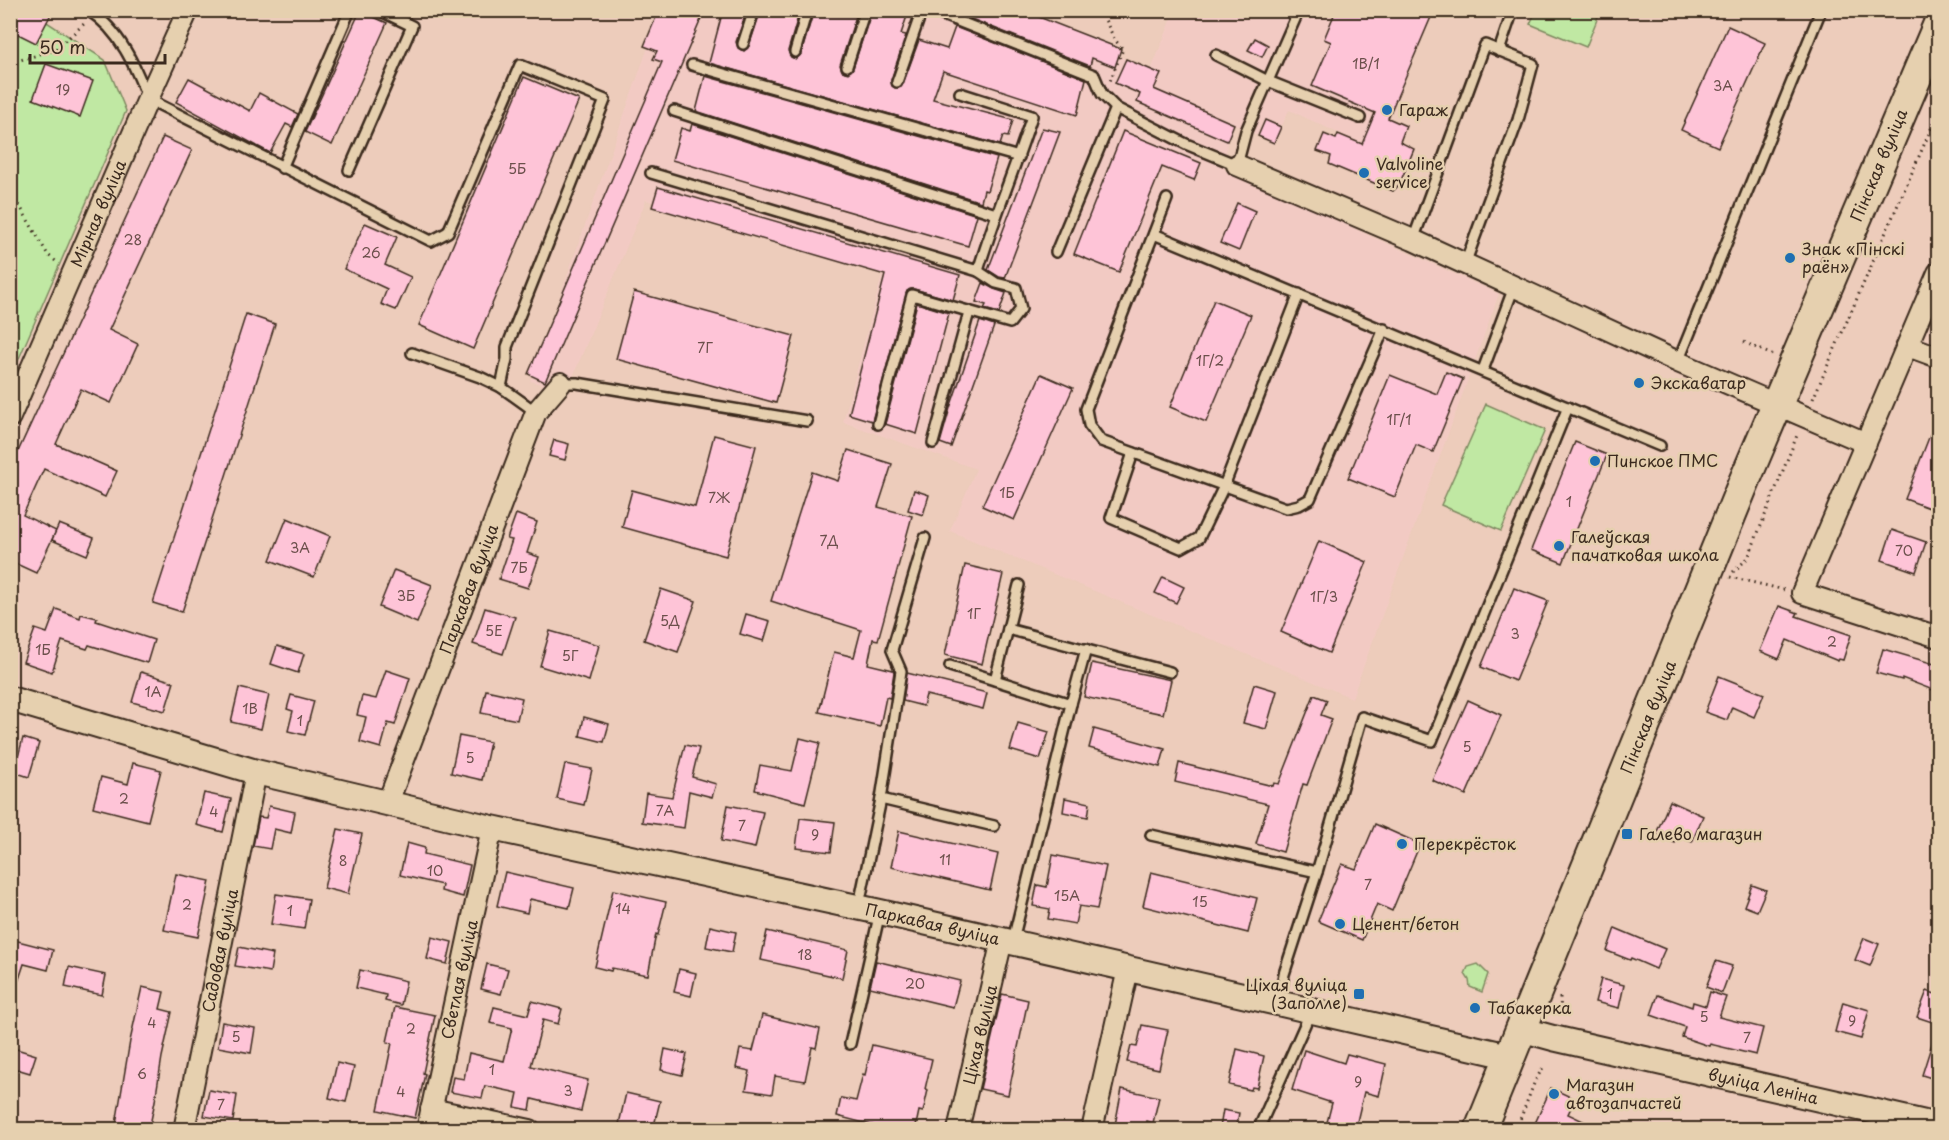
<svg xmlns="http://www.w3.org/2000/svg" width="1949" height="1140" viewBox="0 0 1949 1140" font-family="'Playpen Sans',sans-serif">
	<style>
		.built { fill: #f2cac3 }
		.green { fill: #c0e8a3; stroke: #7e8960; stroke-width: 1.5 }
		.building { fill: #fec4d7; stroke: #3b2a1e; stroke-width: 1.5 }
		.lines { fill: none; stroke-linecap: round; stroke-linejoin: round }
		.service-casing { stroke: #3b2a1e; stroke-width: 14 }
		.minor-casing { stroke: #3b2a1e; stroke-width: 24 }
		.tertiary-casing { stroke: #3b2a1e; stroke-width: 28 }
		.primary-casing { stroke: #3b2a1e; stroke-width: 34 }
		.path { stroke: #3b2a1e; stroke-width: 3; stroke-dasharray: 1.5 4.5; stroke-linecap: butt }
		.service { stroke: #e6d0af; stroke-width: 9 }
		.minor { stroke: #e6d0af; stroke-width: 20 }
		.tertiary { stroke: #e6d0af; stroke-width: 24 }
		.primary { stroke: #e6d0af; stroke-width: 30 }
		.poi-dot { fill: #1f6fb2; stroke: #e6d0af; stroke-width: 2 }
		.labels { text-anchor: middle; stroke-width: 5; stroke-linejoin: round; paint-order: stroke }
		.number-label { font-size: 14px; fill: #6c504c }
		.poi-label { font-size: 16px; fill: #3b2a1e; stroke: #e6d0af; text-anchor: start }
		.street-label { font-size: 16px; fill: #3b2a1e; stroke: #e6d0af }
	</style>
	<rect width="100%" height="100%" fill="#edccbb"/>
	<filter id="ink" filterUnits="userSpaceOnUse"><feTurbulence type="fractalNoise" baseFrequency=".0167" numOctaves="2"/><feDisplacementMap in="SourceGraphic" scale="12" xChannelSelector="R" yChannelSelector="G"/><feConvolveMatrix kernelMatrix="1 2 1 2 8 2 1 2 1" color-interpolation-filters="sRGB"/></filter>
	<g filter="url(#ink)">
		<polygon class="built" points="663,11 1014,11 1151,70 1175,11 1434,11 1388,118 1362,144 1289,110 1274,143 1234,124 1227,141 1225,170 1499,294 1352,698 950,531 976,469 843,422 883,272 646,200 567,391 530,381 647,50"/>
		<g class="green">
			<polygon points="11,11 30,11 105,60 126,111 11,377"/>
			<polygon points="1536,11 1583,11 1598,17 1586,47 1530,24"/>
			<polygon points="1486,404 1545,430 1501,531 1441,505"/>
			<polygon points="1478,964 1488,974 1482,992 1470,987 1469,980 1465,974 1468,967"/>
		</g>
		<g class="building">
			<polygon points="10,10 53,10 36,43 10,30"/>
			<polygon points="659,10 705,10 545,382 528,374 662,62 653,59 657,51 644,46"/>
			<polygon points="723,10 747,10 736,42 738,48 744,51 749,46 761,10 800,10 788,51 791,57 796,59 801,54 814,10 858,10 840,65 842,71 848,73 853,68 872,10 909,10 901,34 906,35 891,80 892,86 895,88 901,87 903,84 919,40 947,49 955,27 1086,79 1077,115 943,71 933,99 1013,120 1008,137 1003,136 1000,145 709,63"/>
			<polygon points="960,10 1021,10 1121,49 1115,67 1092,58 1090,66 959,14"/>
			<polygon points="1336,10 1434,10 1388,118 1406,126 1400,142 1414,149 1399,185 1393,191 1329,164 1331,156 1317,151 1324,134 1336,139 1338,134 1362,144 1375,113 1312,86 1331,42 1324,39"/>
			<polygon points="360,11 387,23 332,145 305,132"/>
			<polygon points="1728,26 1765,43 1718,147 1681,130"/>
			<polygon points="1255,38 1268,45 1262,57 1248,50"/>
			<polygon points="1126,59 1161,74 1154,89 1234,124 1227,141 1137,102 1140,94 1115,83"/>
			<polygon points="46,64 93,81 80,117 33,99"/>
			<polygon points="705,76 997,158 987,191 984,190 981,202 696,111"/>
			<polygon points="524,77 579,100 473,349 419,325"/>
			<polygon points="189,78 250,111 259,93 298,114 292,127 286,124 270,153 176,102"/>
			<polygon points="1265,120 1281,127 1274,143 1258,136"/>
			<polygon points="692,124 977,215 968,246 672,160 681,128 690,131"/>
			<polygon points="1042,128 1060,132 1005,278 999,277 988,270"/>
			<polygon points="1123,131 1201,163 1194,180 1162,167 1119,272 1074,254"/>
			<polygon points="163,137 192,150 109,330 138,344 111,403 81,389 56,444 117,471 105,497 44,469 23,515 56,531 36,573 10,561 10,469"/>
			<polygon points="658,187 960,275 953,300 914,289 907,291 872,421 849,414 885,275 652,207"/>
			<polygon points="1237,203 1255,211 1239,251 1220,243"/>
			<polygon points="365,223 397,237 385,265 411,277 396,310 381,304 387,289 344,269"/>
			<polygon points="983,283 994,289 1006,293 999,313 984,309 986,305 976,302"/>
			<polygon points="634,292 794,336 776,403 616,359"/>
			<polygon points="1214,300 1251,315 1206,422 1170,407"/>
			<polygon points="917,303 949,313 917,434 885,424"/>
			<polygon points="246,314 275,324 182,612 153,603"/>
			<polygon points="980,321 994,326 951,447 940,443 950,408"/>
			<polygon points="1446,372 1463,379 1433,452 1416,445 1395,497 1348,478 1390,375 1437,394"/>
			<polygon points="1041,374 1073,388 1014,520 982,506"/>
			<polygon points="1937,417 1938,417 1938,490 1932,509 1905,499"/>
			<polygon points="714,435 756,446 726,556 622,527 632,490 695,507"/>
			<polygon points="554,440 569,444 565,460 549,456"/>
			<polygon points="1575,442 1607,455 1563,563 1531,550"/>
			<polygon points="848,450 892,464 878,507 912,516 878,640 873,639 868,664 893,670 894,672 890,698 886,697 880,726 819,712 834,652 854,657 861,630 771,601 812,472 838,481"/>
			<polygon points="914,490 929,495 923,515 908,510"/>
			<polygon points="516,514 537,522 527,553 539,557 528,588 499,579 512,540 507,539"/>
			<polygon points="287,518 330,536 314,577 270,560"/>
			<polygon points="59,524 94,538 87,555 52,540"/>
			<polygon points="1892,530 1926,542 1916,572 1882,560"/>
			<polygon points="1319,541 1367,562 1329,653 1281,632"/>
			<polygon points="965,565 1003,574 982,664 945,655"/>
			<polygon points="394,570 432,585 417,623 379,607"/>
			<polygon points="1163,577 1184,587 1176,603 1155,593"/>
			<polygon points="1514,588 1548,601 1515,681 1481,667"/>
			<polygon points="661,589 696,601 678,652 644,640"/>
			<polygon points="1779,606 1798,613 1796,616 1851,635 1843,660 1839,659 1838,661 1787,640 1779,659 1760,651"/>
			<polygon points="485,608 515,617 503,654 473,644"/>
			<polygon points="56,609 80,618 81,614 97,618 96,621 154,640 147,663 89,645 87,649 62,641 52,672 23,662 35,629 47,633"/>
			<polygon points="746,614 770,621 764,641 740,634"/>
			<polygon points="550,631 599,645 589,681 540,666"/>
			<polygon points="277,646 304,654 298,673 271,664"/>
			<polygon points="1883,649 1938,665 1938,692 1902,678 1902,680 1876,673"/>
			<polygon points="1092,663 1171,680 1163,714 1084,697"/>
			<polygon points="386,670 410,678 395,725 388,723 381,748 360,742 366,717 357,715 362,696 376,699"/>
			<polygon points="141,672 174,682 165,711 132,702"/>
			<polygon points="907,673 987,693 983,709 926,695 923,706 903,701"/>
			<polygon points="1719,676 1764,694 1754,717 1732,707 1727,720 1705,712"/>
			<polygon points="1254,684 1277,691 1266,729 1243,723"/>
			<polygon points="239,688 269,695 261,729 231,722"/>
			<polygon points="486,690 522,698 517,720 481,713"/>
			<polygon points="291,695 314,701 305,735 288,731 293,711 287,709"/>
			<polygon points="1314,695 1327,700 1321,715 1332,719 1307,785 1303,784 1283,852 1256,844 1268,804 1175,782 1179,763 1273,786 1274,783 1279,784"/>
			<polygon points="1468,700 1501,715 1466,795 1432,780"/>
			<polygon points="584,717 609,724 604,742 580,736"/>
			<polygon points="1018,723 1049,732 1040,759 1010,750"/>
			<polygon points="1094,729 1165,749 1160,767 1089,748"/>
			<polygon points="459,736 490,742 482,780 451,773"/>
			<polygon points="23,738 39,743 29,777 14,772"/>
			<polygon points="800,738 820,743 805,803 755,790 760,765 792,771"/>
			<polygon points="685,745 699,748 692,777 716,784 712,797 689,791 684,828 642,822 646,793 672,797"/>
			<polygon points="133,763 161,770 148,821 93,807 101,777 128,784"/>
			<polygon points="565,764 592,769 584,805 557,799"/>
			<polygon points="204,793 231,799 223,832 196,825"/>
			<polygon points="1065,798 1090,803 1088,817 1063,812"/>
			<polygon points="1670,801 1703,816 1692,842 1678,836 1675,843 1656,834"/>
			<polygon points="728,805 763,812 755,848 721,841"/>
			<polygon points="269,806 295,812 291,833 274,829 270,849 253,846 259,817 266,818"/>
			<polygon points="800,818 835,822 831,852 796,848"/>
			<polygon points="1375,824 1420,844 1392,911 1377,904 1362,940 1318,921 1342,864 1356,869"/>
			<polygon points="338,829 362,834 348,894 324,888"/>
			<polygon points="899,831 998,854 990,890 891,867"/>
			<polygon points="407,843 425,848 424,854 470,865 463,897 441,891 442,885 400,875"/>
			<polygon points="1053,855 1106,866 1097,909 1079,906 1075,924 1048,919 1050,909 1033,906 1037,885 1047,887"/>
			<polygon points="505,872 574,888 569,908 530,899 527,913 497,906"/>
			<polygon points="1151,872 1257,898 1248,933 1143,906"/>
			<polygon points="176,874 210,881 198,937 164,930"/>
			<polygon points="1752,885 1766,890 1757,911 1744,906"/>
			<polygon points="613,890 666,902 658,935 656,934 648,975 612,968 611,971 595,967"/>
			<polygon points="276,894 309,899 304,929 271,924"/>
			<polygon points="710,926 736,932 732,952 706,947"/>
			<polygon points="1615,928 1665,949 1656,969 1631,958 1630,960 1607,951"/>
			<polygon points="767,931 848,950 842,978 761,960"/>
			<polygon points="432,937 452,942 447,964 427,959"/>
			<polygon points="1864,938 1879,944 1870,966 1855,960"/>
			<polygon points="14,940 53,950 48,970 24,964 13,997 10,996 10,953"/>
			<polygon points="239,947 273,954 270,972 235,966"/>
			<polygon points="876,961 960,981 953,1007 870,987"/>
			<polygon points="1716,961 1732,966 1722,993 1706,987"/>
			<polygon points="487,964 508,969 501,994 481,989"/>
			<polygon points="69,967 106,975 102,995 65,987"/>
			<polygon points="679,969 696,973 691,996 674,992"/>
			<polygon points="360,970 406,981 401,1005 385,1001 386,995 356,988"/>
			<polygon points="1601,979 1624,985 1619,1008 1595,1002"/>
			<polygon points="142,987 164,992 160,1009 172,1012 162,1057 155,1101 149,1130 115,1130 130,1041"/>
			<polygon points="1927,991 1938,995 1938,1024 1917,1017"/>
			<polygon points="1710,992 1726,997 1719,1017 1763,1028 1756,1055 1710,1044 1709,1046 1682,1037 1685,1027 1651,1015 1658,995 1692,1007 1693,1002 1706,1006"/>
			<polygon points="1002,994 1028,1000 1008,1095 980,1089"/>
			<polygon points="532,1001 562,1009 558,1024 543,1020 531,1066 588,1080 581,1111 532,1099 530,1110 515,1107 518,1093 485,1086 482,1098 450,1092 453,1077 464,1079 469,1053 504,1061 512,1028 490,1023 494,1007 528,1015"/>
			<polygon points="1843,1002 1869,1010 1861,1039 1835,1032"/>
			<polygon points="395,1007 435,1015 423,1073 425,1074 415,1118 378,1110 392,1043 387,1042"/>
			<polygon points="762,1015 820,1029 816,1048 812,1047 805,1081 775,1076 772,1094 746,1090 750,1071 736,1068 740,1049 753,1051"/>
			<polygon points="222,1022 255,1028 251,1053 218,1047"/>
			<polygon points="1142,1025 1168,1030 1159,1069 1127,1062 1131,1046 1137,1047"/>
			<polygon points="1935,1034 1938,1034 1938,1080 1922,1075"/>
			<polygon points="872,1045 932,1059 925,1089 928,1090 923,1112 919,1111 915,1130 891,1130 837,1116 841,1098 856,1101 863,1074 865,1075"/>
			<polygon points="10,1047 36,1055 30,1073 10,1067"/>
			<polygon points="665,1049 687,1054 682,1075 661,1070"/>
			<polygon points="1237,1049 1264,1056 1257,1088 1252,1087 1251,1090 1229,1085"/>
			<polygon points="1304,1050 1344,1063 1347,1054 1386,1064 1379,1096 1364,1092 1355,1130 1325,1130 1332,1103 1292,1090"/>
			<polygon points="337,1063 354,1067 346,1102 329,1098"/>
			<polygon points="1551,1088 1575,1099 1568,1114 1602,1130 1532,1130"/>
			<polygon points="1122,1089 1159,1097 1153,1123 1147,1121 1145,1130 1114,1130"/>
			<polygon points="209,1090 237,1095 233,1121 204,1116"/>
			<polygon points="626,1093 660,1101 653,1130 642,1130 619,1124"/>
			<polygon points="1223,1110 1239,1113 1236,1130 1220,1128"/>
		</g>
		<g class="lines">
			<defs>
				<g id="service">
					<path d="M88 10C120 30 135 66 148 99L431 241 448 232 520 65 605 100 507 347V359L501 387"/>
					<polyline points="930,10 1094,75 1102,94 1116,108 1186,144 1237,165 1246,131 1299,10"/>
					<polyline points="743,44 754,10"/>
					<polyline points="1499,51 1513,10"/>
					<polyline points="795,52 807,10"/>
					<polyline points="1216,55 1268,81 1360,118"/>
					<polyline points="692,65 1019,157"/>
					<polyline points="847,66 865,10"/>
					<polyline points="897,82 922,10"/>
					<polyline points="674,111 996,214"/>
					<polyline points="282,168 350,10"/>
					<polyline points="349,170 412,26 379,10"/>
					<path d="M651 173 978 271C994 218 1015 168 1032 116L960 93"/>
					<polyline points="1167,199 1086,409 1089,425 1101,441 1286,508 1299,505 1310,499 1384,329"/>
					<polyline points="1154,234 1660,446"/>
					<polyline points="1413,240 1485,45 1533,64 1518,120 1465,264"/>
					<polyline points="1056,252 1116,108"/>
					<polyline points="412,353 480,377 501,387 536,412"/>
					<polyline points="1678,362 1821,10"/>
					<polyline points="1483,370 1514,287"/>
					<polyline points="561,383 577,383 807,421"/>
					<polyline points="878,424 912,295 1010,323 1021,309 1016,288 996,283 978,271"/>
					<polyline points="933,443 969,312"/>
					<polyline points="1133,453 1111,518 1181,548 1199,538 1224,486 1299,294"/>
					<polyline points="1008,629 1170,672"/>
					<polyline points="950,666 1071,704 1013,940"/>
					<polyline points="995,680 1019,585"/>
					<polyline points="1071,704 1086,649"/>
					<polyline points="881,799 994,826"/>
					<polyline points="1151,835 1317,872"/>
					<polyline points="859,905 881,799 901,671 892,650 925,538"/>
					<polyline points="1279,1003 1284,974 1317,872 1362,717 1432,741 1568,407"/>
					<polyline points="850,1044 880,912"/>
					<polyline points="1258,1130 1311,1011"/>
				</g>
				<g id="minor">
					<polyline points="1237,165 1413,240 1678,362 1866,443"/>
					<polyline points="1938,273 1802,593 1938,637"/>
					<polyline points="1908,346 1938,357"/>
					<path id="s1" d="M10 417 148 99 188 10"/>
					<path id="s2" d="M388 802 536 412 561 383"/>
					<polyline points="431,1109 530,1130"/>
					<path id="s3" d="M184 1130 256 772"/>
					<path id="s4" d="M427 1130 492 828"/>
					<path id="s5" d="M958 1130 1002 940"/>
					<polyline points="1092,1130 1128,969"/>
				</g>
				<g id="tertiary">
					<path id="s6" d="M10 699 256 772 492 828 880 912 1509 1056"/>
					<path id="s7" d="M1520 1029 1553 1038 1938 1126"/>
				</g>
				<g id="primary">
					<path id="s8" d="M1480 1130 1744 482 1938 26"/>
				</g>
			</defs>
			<use href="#service" class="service-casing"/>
			<use href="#minor" class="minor-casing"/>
			<use href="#tertiary" class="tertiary-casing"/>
			<use href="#primary" class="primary-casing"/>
			<g class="path">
				<polyline points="1100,10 1115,40 1123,49 1110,81"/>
				<polyline points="10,63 55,50 84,24"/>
				<polyline points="10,189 48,255 58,263"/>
				<polyline points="1744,342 1772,355"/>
				<polyline points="1813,399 1938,113"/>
				<polyline points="1733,572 1748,558 1798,433"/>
				<polyline points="1730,577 1785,590"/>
				<polyline points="1560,997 1561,1014"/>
				<polyline points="1516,1130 1535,1081 1544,1066"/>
			</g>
			<use href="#service" class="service"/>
			<use href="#minor" class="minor"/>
			<use href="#tertiary" class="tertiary"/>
			<use href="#primary" class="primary"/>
		</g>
	</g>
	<g class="poi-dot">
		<circle cx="1387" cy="110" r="6"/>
		<circle cx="1364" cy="173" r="6"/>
		<circle cx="1790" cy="258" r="6"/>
		<circle cx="1639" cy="383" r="6"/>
		<circle cx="1595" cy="461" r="6"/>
		<circle cx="1559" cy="546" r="6"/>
		<rect x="1621" y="828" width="12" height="12" rx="3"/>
		<circle cx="1402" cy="844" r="6"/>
		<circle cx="1340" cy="924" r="6"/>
		<rect x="1353" y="988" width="12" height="12" rx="3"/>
		<circle cx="1475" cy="1008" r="6"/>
		<circle cx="1554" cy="1094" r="6"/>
	</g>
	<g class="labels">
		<g class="number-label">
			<text x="1366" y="69">1В/1</text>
			<text x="1723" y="91">3А</text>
			<text x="63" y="95">19</text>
			<text x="517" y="174">5Б</text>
			<text x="133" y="245">28</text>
			<text x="371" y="258">26</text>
			<text x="705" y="353">7Г</text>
			<text x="1210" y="366">1Г/2</text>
			<text x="1399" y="425">1Г/1</text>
			<text x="1007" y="498">1Б</text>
			<text x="719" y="503">7Ж</text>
			<text x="1569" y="507">1</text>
			<text x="829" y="546">7Д</text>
			<text x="300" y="553">3А</text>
			<text x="1904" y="556">70</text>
			<text x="519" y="573">7Б</text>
			<text x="406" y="601">3Б</text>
			<text x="1324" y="602">1Г/3</text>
			<text x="974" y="619">1Г</text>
			<text x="670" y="626">5Д</text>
			<text x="494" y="636">5Е</text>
			<text x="1515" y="639">3</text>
			<text x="1832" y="647">2</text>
			<text x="43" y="655">1Б</text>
			<text x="570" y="661">5Г</text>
			<text x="153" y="697">1А</text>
			<text x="250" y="714">1В</text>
			<text x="300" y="726">1</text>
			<text x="1467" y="752">5</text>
			<text x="470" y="763">5</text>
			<text x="124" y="804">2</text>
			<text x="665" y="816">7А</text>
			<text x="214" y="817">4</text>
			<text x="742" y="831">7</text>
			<text x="815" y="840">9</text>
			<text x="945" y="865">11</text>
			<text x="343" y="866">8</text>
			<text x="435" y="876">10</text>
			<text x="1368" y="890">7</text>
			<text x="1067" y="901">15А</text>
			<text x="1200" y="907">15</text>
			<text x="187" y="910">2</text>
			<text x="623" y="914">14</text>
			<text x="290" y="916">1</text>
			<text x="805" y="960">18</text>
			<text x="915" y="989">20</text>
			<text x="1610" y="999">1</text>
			<text x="1704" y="1022">5</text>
			<text x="1852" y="1026">9</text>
			<text x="152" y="1028">4</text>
			<text x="411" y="1034">2</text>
			<text x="236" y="1042">5</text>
			<text x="1747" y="1043">7</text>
			<text x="492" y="1075">1</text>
			<text x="142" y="1079">6</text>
			<text x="1358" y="1087">9</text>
			<text x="568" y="1096">3</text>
			<text x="401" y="1097">4</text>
			<text x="221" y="1110">7</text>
		</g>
		<g class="poi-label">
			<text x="1399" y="116">Гараж</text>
			<text x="1376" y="170">Valvoline<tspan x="1376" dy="18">service</tspan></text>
			<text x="1802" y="255">Знак «Пінскі<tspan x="1802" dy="18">раён»</tspan></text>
			<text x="1651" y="389">Экскаватар</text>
			<text x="1607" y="467">Пинское ПМС</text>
			<text x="1571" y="543">Галеўская<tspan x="1571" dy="18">пачатковая школа</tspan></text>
			<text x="1639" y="840">Галево магазин</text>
			<text x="1414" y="850">Перекрёсток</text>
			<text x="1352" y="930">Ценент/бетон</text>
			<text x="1347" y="991" text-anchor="end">Ціхая вуліца<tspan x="1347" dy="18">(Заполле)</tspan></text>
			<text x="1487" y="1014">Табакерка</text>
			<text x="1566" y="1091">Магазин<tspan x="1566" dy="18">автозапчастей</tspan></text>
		</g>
		<g class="street-label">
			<text dy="6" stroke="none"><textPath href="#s8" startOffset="1044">Пінская вуліца</textPath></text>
			<text dy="6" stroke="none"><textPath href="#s1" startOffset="222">Мірная вуліца</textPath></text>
			<text dy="6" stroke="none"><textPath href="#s2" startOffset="228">Паркавая вуліца</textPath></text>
			<text dy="6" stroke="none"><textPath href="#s8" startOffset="446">Пінская вуліца</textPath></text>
			<text dy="6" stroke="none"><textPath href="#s6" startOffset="950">Паркавая вуліца</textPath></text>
			<text dy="6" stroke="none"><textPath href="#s3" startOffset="183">Садовая вуліца</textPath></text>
			<text dy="6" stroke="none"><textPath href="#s4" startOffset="154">Светлая вуліца</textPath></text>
			<text dy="6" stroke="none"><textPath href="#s5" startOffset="98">Ціхая вуліца</textPath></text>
			<text dy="6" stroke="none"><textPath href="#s7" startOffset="250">вуліца Леніна</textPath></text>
		</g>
	</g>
	<rect width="1949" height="1140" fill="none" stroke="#e6d0af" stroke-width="36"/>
	<rect x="18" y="18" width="1913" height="1104" fill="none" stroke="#3b2a1e" stroke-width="2" filter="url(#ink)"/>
	<path d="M30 54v9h135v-9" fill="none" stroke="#3b2a1e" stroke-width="3"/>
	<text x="39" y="54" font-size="18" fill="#3b2a1e" stroke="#e6d0af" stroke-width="4.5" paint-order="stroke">50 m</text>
</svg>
